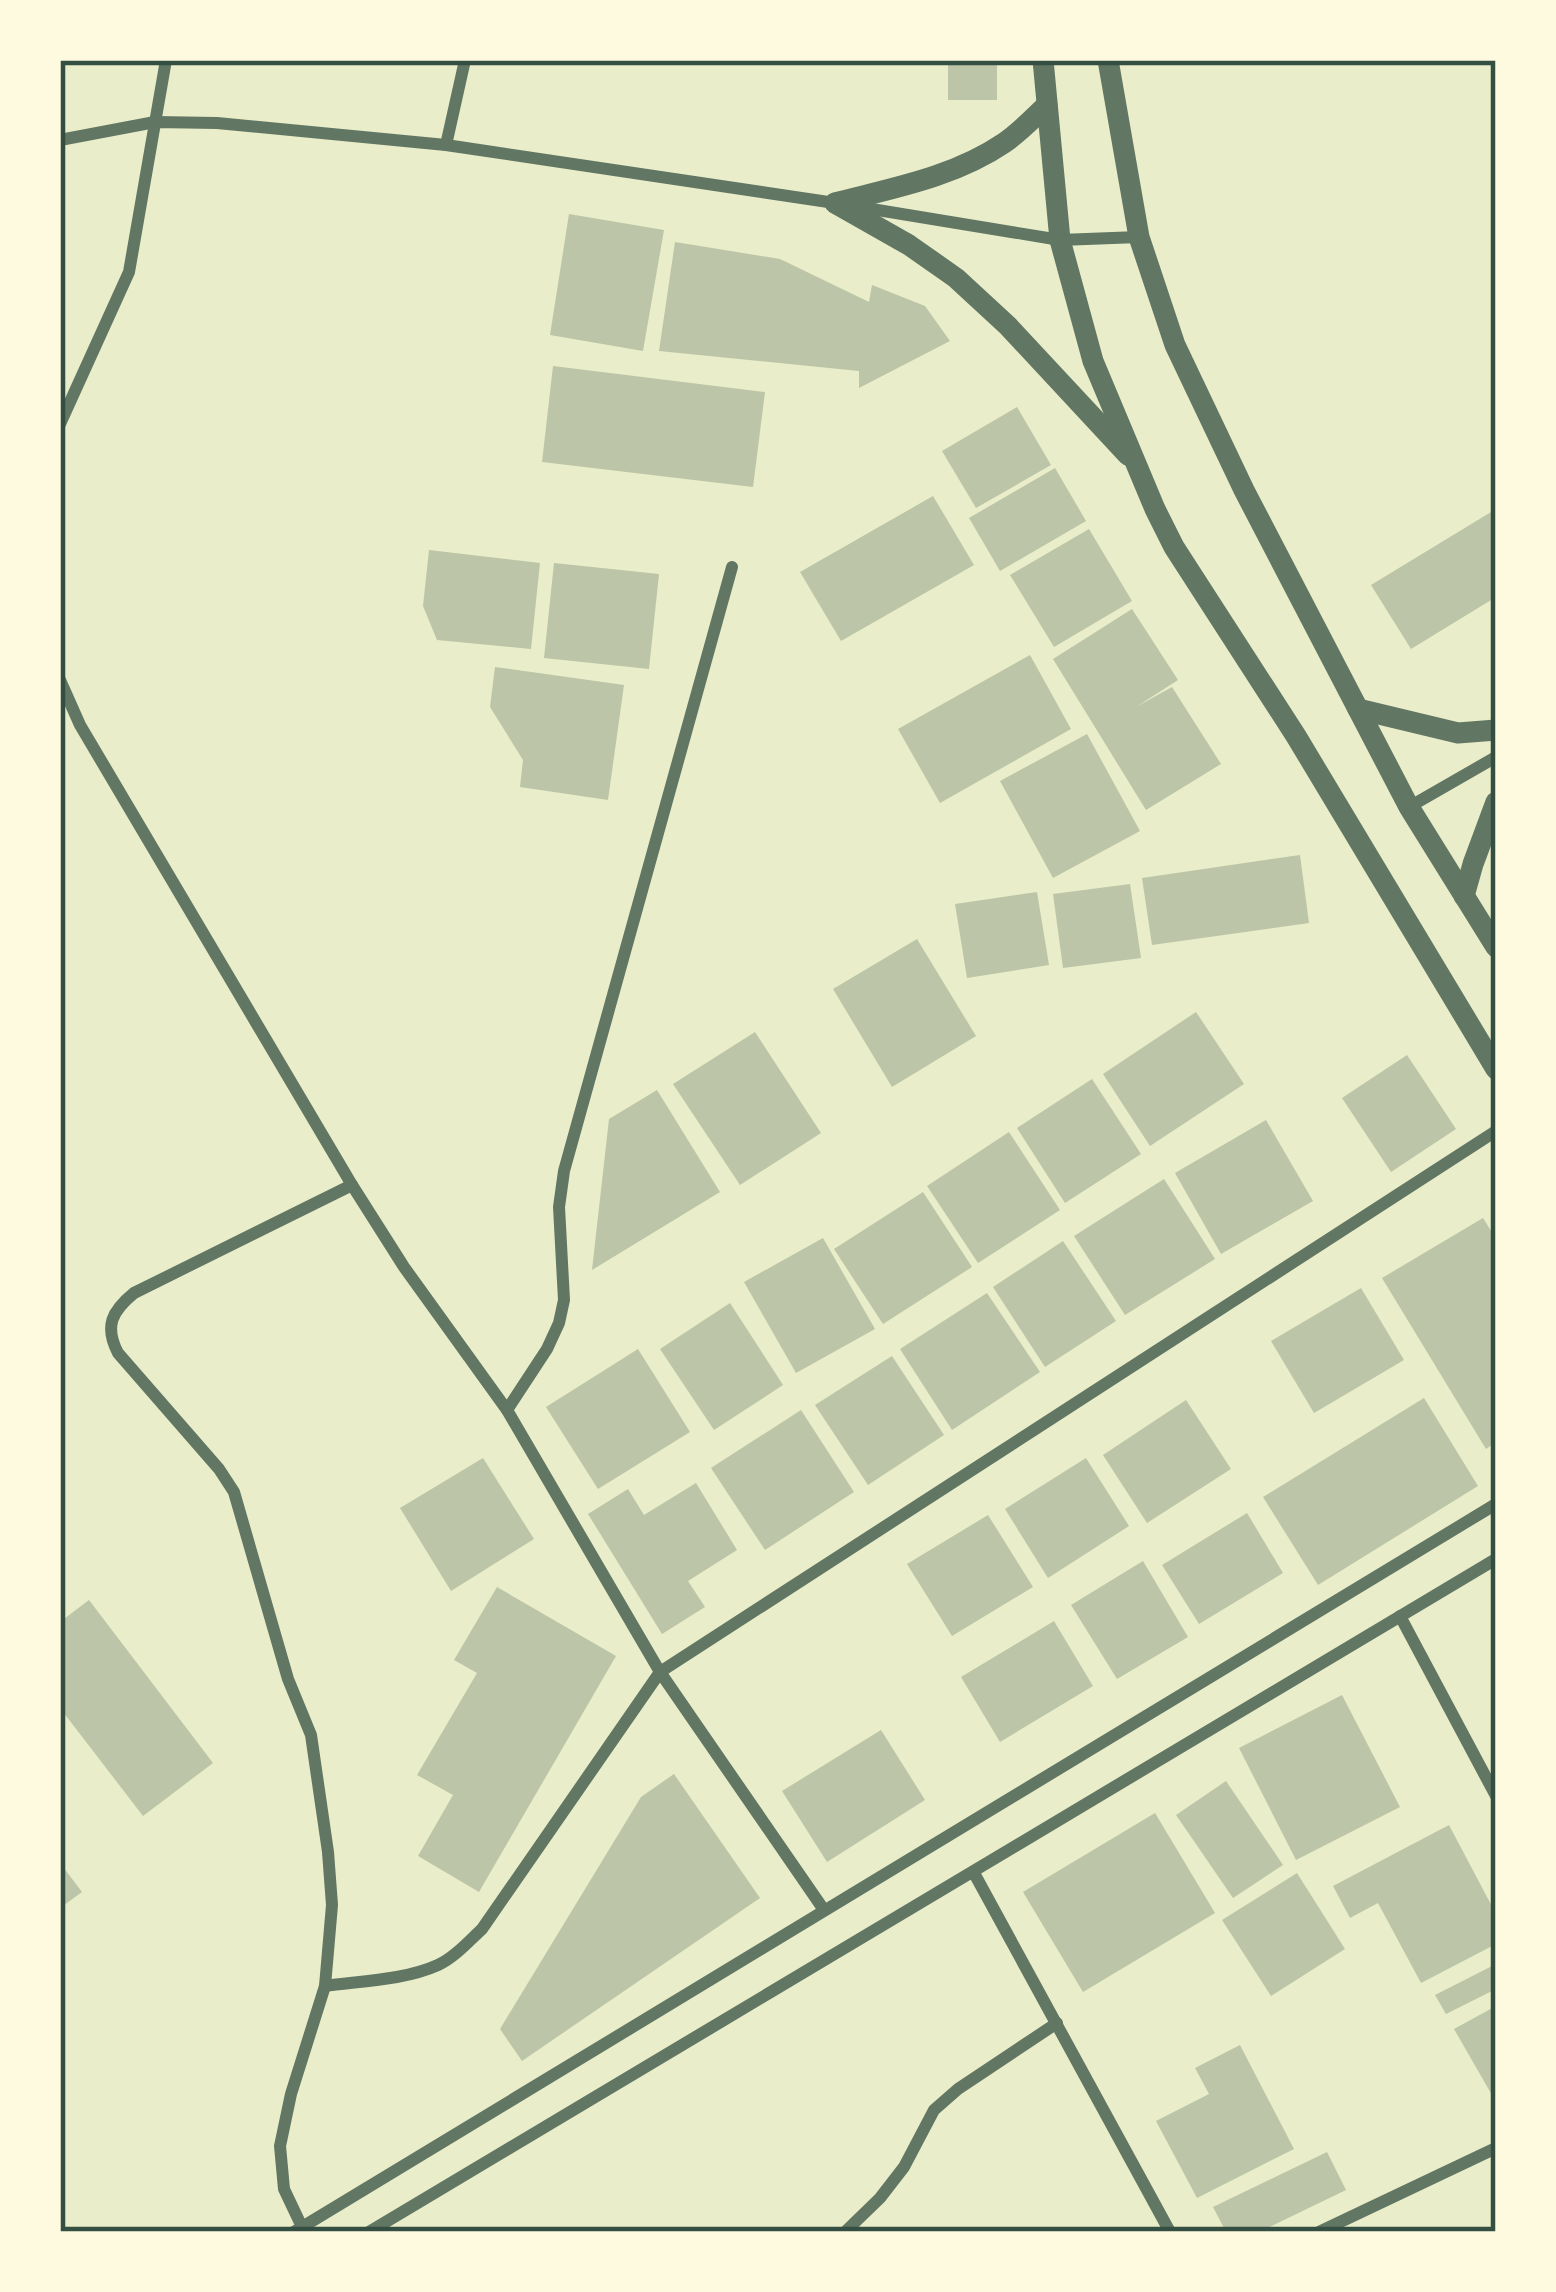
<svg xmlns="http://www.w3.org/2000/svg" width="1556" height="2292" viewBox="0 0 1556 2292" font-family="Roboto,sans-serif">
	<style>
		.building { fill: #bcc5a7 }
		.lines { fill: none; stroke-linecap: round; stroke-linejoin: round }
		.minor { stroke: #617663; stroke-width: 12 }
		.tertiary { stroke: #617663; stroke-width: 21 }
		.neatline { fill: none; stroke: #344e41; stroke-width: 4.5 }
	</style>
	<rect width="100%" height="100%" fill="#e9edc9"/>
	<g class="building">
		<rect x="948" y="60" width="49" height="40"/>
		<polygon points="569,214 664,230 643,351 550,335"/>
		<polygon points="675,242 780,259 869,302 872,285 925,306 950,341 859,388 859,371 659,351"/>
		<polygon points="553,366 765,392 753,487 542,462"/>
		<polygon points="1017,407 1051,465 976,508 942,451"/>
		<polygon points="1055,468 1086,521 1000,571 969,518"/>
		<polygon points="933,496 974,565 841,641 800,572"/>
		<polygon points="1496,509 1496,597 1411,649 1371,585"/>
		<polygon points="1089,529 1132,601 1054,647 1010,575"/>
		<polygon points="429,550 540,563 531,649 437,640 423,606"/>
		<polygon points="554,563 659,574 649,669 544,658"/>
		<polygon points="1132,609 1178,680 1136,707 1172,687 1221,764 1146,810 1053,659"/>
		<polygon points="1030,655 1071,729 940,803 898,729"/>
		<polygon points="495,667 624,685 608,800 520,787 523,760 490,707"/>
		<polygon points="1087,734 1140,831 1053,878 1000,781"/>
		<polygon points="1300,855 1309,923 1152,945 1142,878"/>
		<polygon points="1130,884 1141,958 1063,968 1053,894"/>
		<polygon points="1037,892 1049,965 967,978 955,904"/>
		<polygon points="917,939 976,1036 892,1087 833,989"/>
		<polygon points="1196,1012 1244,1084 1150,1146 1103,1074"/>
		<polygon points="755,1032 821,1133 740,1185 673,1084"/>
		<polygon points="1407,1055 1456,1129 1391,1172 1342,1098"/>
		<polygon points="1092,1079 1141,1154 1065,1203 1017,1128"/>
		<polygon points="657,1090 720,1192 592,1270 609,1119"/>
		<polygon points="1266,1120 1313,1201 1221,1254 1175,1173"/>
		<polygon points="1009,1132 1060,1210 978,1263 927,1186"/>
		<polygon points="1164,1179 1215,1259 1125,1315 1074,1236"/>
		<polygon points="923,1192 972,1267 883,1324 834,1249"/>
		<polygon points="1483,1218 1496,1239 1496,1442 1486,1449 1382,1278"/>
		<polygon points="823,1238 875,1329 796,1373 744,1282"/>
		<polygon points="1063,1241 1116,1321 1045,1367 993,1287"/>
		<polygon points="1361,1288 1404,1360 1314,1413 1271,1341"/>
		<polygon points="987,1293 1040,1372 952,1430 900,1349"/>
		<polygon points="730,1303 783,1385 714,1430 660,1349"/>
		<polygon points="638,1349 690,1432 598,1489 546,1407"/>
		<polygon points="892,1356 944,1435 868,1485 815,1405"/>
		<polygon points="1424,1398 1478,1486 1318,1585 1263,1497"/>
		<polygon points="1186,1400 1231,1469 1147,1523 1103,1455"/>
		<polygon points="801,1410 854,1492 765,1550 711,1468"/>
		<polygon points="483,1458 534,1539 451,1591 400,1508"/>
		<polygon points="1086,1458 1129,1526 1048,1578 1005,1509"/>
		<polygon points="696,1483 737,1550 688,1581 705,1607 662,1634 588,1514 628,1489 644,1515"/>
		<polygon points="1247,1513 1283,1573 1199,1624 1162,1565"/>
		<polygon points="988,1515 1033,1587 952,1636 907,1564"/>
		<polygon points="1143,1561 1188,1637 1117,1679 1071,1605"/>
		<polygon points="497,1587 616,1656 479,1892 418,1856 453,1795 417,1775 477,1673 454,1660"/>
		<polygon points="89,1600 213,1763 143,1816 60,1708 60,1622"/>
		<polygon points="1054,1621 1093,1686 1000,1742 961,1677"/>
		<polygon points="1342,1695 1400,1807 1296,1860 1239,1748"/>
		<polygon points="881,1730 925,1800 827,1862 782,1791"/>
		<polygon points="674,1774 760,1898 522,2061 500,2029 641,1797"/>
		<polygon points="1226,1781 1283,1865 1233,1898 1176,1815"/>
		<polygon points="1155,1813 1215,1913 1083,1992 1023,1892"/>
		<polygon points="1449,1825 1496,1914 1496,1944 1421,1983 1378,1903 1350,1918 1333,1886"/>
		<polygon points="60,1863 82,1892 60,1908"/>
		<polygon points="1297,1873 1345,1949 1271,1996 1222,1920"/>
		<polygon points="1496,1964 1496,1989 1446,2014 1435,1995"/>
		<polygon points="1496,2006 1496,2102 1454,2029"/>
		<polygon points="1240,2045 1294,2149 1197,2198 1156,2121 1209,2094 1195,2068"/>
		<polygon points="1327,2152 1346,2190 1259,2232 1226,2232 1213,2207"/>
	</g>
	<g class="lines">
		<g class="minor">
			<polyline points="60,140 155,122 217,123 446,145 835,203 1060,240 1139,237"/>
			<polyline points="446,145 465,60"/>
			<polyline points="60,424 129,272 166,60"/>
			<polyline points="60,680 80,725 352,1185 404,1267 507,1410"/>
			<polyline points="1409,807 1496,757"/>
			<polyline points="1400,1616 1496,1796"/>
			<polyline points="974,1873 1170,2232"/>
			<polyline points="824,1910 660,1672 1496,1131"/>
			<path d="M325 1986C361 1981 405 1980 438 1965 455 1957 469 1941 482 1929L660 1672 507 1410 547 1349 559 1323 564 1300 559 1207 564 1171 732 567"/>
			<path d="M302 2227 284 2189 280 2146 291 2094 325 1986 332 1905 328 1852 311 1735 288 1679 234 1492 219 1469 118 1353C104 1326 112 1311 134 1293L352 1185"/>
			<polyline points="294,2232 1496,1504"/>
			<polyline points="369,2232 1496,1559"/>
			<polyline points="845,2232 880,2198 904,2167 934,2110 958,2089 1057,2023"/>
			<polyline points="1319,2232 1496,2148"/>
		</g>
		<g class="tertiary">
			<polyline points="1043,60 1060,240 1093,361 1155,509 1174,547 1296,736 1496,1069"/>
			<polyline points="1108,60 1139,237 1175,345 1244,490 1409,807 1496,947"/>
			<polyline points="835,203 909,245 956,278 1008,326 1128,455"/>
			<path d="M835 203C893 188 954 177 1004 143 1020 132 1033 118 1047 105"/>
			<polyline points="1358,709 1458,733 1496,730"/>
			<polyline points="1464,896 1473,864 1496,802"/>
		</g>
	</g>
	<rect width="1556" height="2292" fill="none" stroke="#fefae0" stroke-width="126"/>
	<rect x="63" y="63" width="1430" height="2166" class="neatline"/>
</svg>
